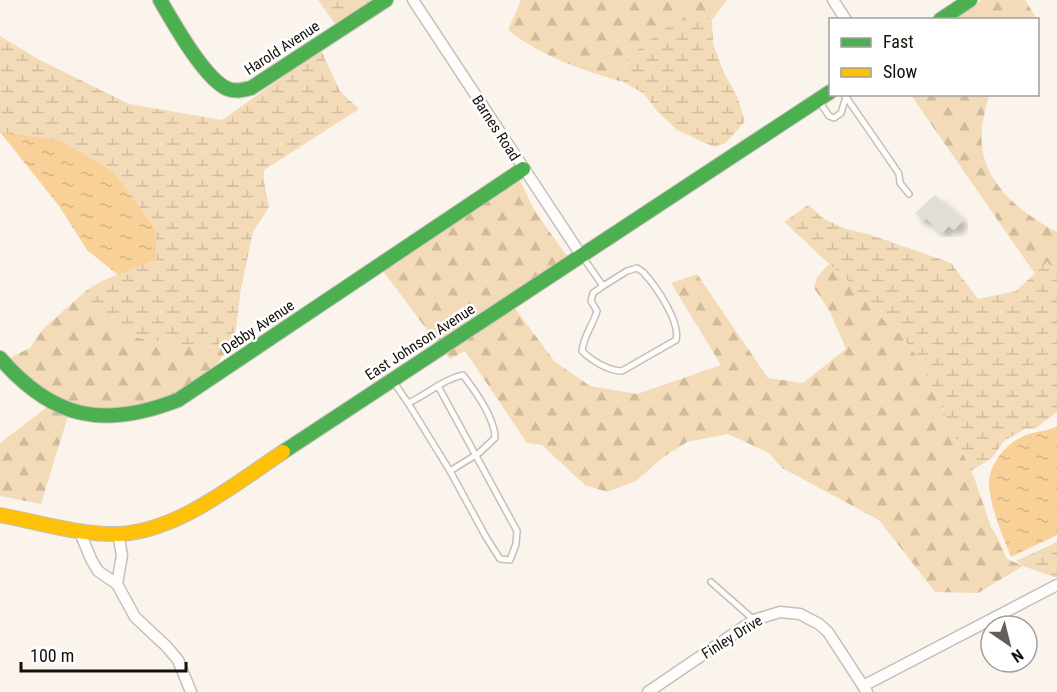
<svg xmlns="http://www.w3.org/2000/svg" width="1057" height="692" viewBox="0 0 1057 692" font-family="'Roboto Condensed',sans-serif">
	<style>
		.forest { fill: url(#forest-firs) }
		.wetland { fill: url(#wetland-marsh) }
		.water { fill: url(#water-ripples) }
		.building { fill: #e2ddd6; filter: url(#shadow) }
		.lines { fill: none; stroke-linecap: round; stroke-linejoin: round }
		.lane-casing { stroke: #c4bfb8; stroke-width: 8 }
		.street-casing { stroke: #c4bfb8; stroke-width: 13 }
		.fast-casing { stroke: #c4bfb8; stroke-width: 16 }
		.slow-casing { stroke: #c4bfb8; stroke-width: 16 }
		.lane { stroke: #fefdfc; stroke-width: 5 }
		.street { stroke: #fefdfc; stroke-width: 10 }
		.fast { stroke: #4caf50; stroke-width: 14 }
		.slow { stroke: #ffc107; stroke-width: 14 }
		.labels { text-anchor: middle; stroke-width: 5; stroke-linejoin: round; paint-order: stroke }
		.street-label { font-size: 15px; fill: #130f09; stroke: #fff }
	</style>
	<defs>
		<pattern id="forest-firs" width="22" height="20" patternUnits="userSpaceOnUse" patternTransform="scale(1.5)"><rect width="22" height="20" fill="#f4dbb8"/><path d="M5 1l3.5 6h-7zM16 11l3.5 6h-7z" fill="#d0bb9d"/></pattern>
		<pattern id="wetland-marsh" width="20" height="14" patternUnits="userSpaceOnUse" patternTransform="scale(1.5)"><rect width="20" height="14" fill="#f4dbb8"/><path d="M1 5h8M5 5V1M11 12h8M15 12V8" fill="none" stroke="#d0bb9d"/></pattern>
		<pattern id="water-ripples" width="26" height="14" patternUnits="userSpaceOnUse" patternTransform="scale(1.5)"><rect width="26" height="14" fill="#f9d198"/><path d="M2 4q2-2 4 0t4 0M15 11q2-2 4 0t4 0" fill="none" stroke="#d5b282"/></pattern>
		<filter id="shadow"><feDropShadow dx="5.5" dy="5.5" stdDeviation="3" flood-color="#0004"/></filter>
	</defs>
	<rect width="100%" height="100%" fill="#faf4ed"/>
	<g class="forest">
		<path d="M521 0H727L712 20 702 15 628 57 623 82C582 70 542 57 508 30Z"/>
		<polygon points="982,0 1025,0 1037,19 952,20"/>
		<path d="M911 95H989C985 111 980 128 982 145 985 185 1024 215 1057 232V272L1047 262 1035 274Z"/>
		<polygon points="520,181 536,213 567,256 437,343 383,271 494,197"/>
		<polygon points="829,264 852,285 886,322 900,334 919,359 974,477 991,527 998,538 1007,559 1023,566 978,593 935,592 879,520 782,468 769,453 728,434 687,442 662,458 636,481 607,492 588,486 587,487 542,445 527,443 465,351 450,359 445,353 514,307 555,362 590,386 637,394 721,365 671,283 697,274 768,378 803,383 846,349 830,312 814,288 817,277"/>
		<path d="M81 295 103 318 127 336 175 344 228 348C215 369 209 372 189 385 138 419 74 418 26 379 19 373 13 365 7 359L30 348 43 329Z"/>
		<polygon points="47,407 68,416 41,504 0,496 0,443"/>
	</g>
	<g class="wetland">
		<polygon points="318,0 375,0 336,25"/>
		<polygon points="702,15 712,20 713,44 724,73 737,96 745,121 726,143 714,147 677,130 658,112 643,93 623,82 628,57 671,24"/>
		<path d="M0 36 38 59 129 104 222 120 321 50 340 91 359 109 264 170V180L269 207 253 232 241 288 235 336 228 348 175 344 127 336 103 318 81 295C100 278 134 269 157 259L155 228 113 171 0 132Z"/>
		<polygon points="808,205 824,219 846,229 868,234 951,263 978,299 1016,291 1047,262 1057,272 1057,412 1036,428 1025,429 1004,441 992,458 971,471 919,359 900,334 886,322 852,285 784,222"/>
		<polygon points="1057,542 1057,578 1023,566 1016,561"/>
	</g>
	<g class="water">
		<polygon points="0,132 58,140 113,171 155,228 157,259 118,275 87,250 59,206"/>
		<path d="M1057 426V535L1011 557C1002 534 991 510 989 485 988 465 1007 442 1026 435 1036 431 1046 432 1057 426Z"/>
	</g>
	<polygon class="building" points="935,195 963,220 954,230 949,226 942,233 926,218 923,221 915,213"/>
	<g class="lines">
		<defs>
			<g id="lane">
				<polyline points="844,94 893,165 899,174 900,183 909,194"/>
				<polyline points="819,101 829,116 834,118 841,113 846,97"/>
				<path d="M582 256 603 286 593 293 591 301 597 311C593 325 583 337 582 351 592 361 609 371 622 371L676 340C681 322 655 285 643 272L637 268 627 271 603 286"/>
				<path d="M393 381 408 403C427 395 443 379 463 375 475 391 495 418 495 438L479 453 450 471 408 403"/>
				<polyline points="438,386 517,531 516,544 510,560 500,559 486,537 450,471"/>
				<polyline points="711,582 754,620"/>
			</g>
			<g id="street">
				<polyline points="413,0 581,255"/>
				<polyline points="833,0 846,20"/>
				<polyline points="79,530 91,559 98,571 117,584 135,617 166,646 178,660 191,692"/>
				<polyline points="117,584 122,555 118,534"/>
				<polyline points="863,686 1057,585"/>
				<polyline points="648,692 754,620 780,612 800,614 819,624 828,632 867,692"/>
			</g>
			<g id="fast">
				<path d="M160 0C173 22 205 80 228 89 236 92 243 90 251 88L386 0"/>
				<polyline points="940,20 970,0"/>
				<path d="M0 358C53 419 103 429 178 400L523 169"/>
				<polyline points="283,452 830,92"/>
			</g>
			<path id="slow" d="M0 515C38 522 79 535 119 534 178 531 235 484 283 452"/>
		</defs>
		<use href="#lane" class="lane-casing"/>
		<use href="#street" class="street-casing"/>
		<use href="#fast" class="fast-casing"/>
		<use href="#slow" class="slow-casing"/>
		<use href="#lane" class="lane"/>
		<use href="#street" class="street"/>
		<use href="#fast" class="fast"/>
		<use href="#slow" class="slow"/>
	</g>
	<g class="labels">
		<g class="street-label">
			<text transform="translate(282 48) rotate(-33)" y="5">Harold Avenue</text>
			<text transform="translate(496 128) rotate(57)" y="5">Barnes Road</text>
			<text transform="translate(258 327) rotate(-34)" y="5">Debby Avenue</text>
			<text transform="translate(420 342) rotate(-33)" y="5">East Johnson Avenue</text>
			<text transform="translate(732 637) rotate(-32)" y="5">Finley Drive</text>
		</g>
	</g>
	<rect x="829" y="18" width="210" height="78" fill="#ffffff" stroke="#a19f9d" stroke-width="1.5"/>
	<rect x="841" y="38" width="30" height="9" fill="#4caf50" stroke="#a19f9d" stroke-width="1.5"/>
	<text x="883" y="48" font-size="18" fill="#130f09">Fast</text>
	<rect x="841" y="68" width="30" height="9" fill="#ffc107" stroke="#a19f9d" stroke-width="1.5"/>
	<text x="883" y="78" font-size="18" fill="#130f09">Slow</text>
	<g transform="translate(1009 644) rotate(145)"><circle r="28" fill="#ffffff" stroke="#a19f9d" stroke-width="1.5"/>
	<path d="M0-4.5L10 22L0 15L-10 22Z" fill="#645f59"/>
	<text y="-9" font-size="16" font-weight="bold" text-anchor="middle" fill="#130f09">N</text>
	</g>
	<path d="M21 662v9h165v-9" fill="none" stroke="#130f09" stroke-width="3"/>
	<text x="30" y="662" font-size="18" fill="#130f09" stroke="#ffffff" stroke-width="4.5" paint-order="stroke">100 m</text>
</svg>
